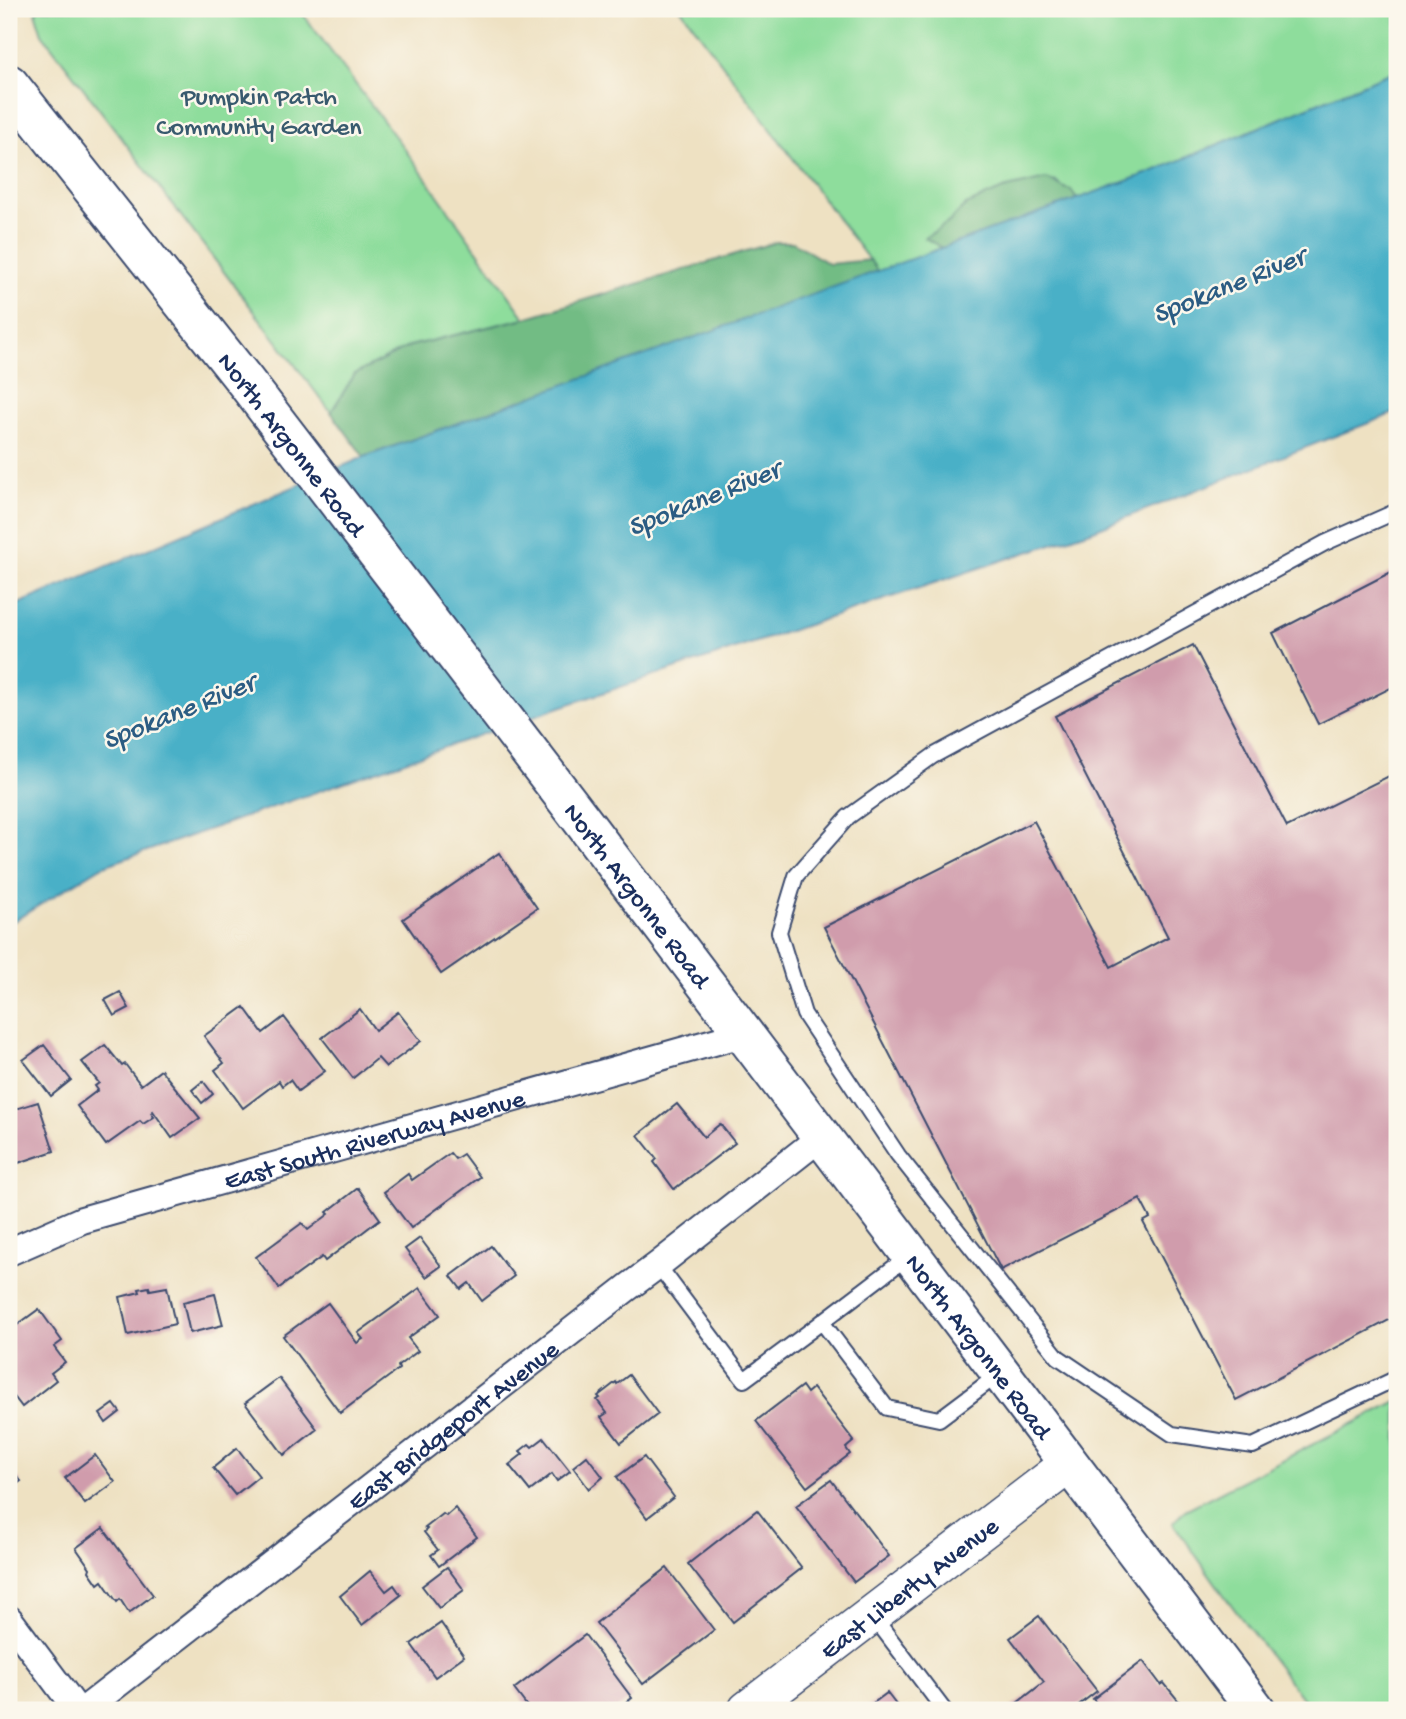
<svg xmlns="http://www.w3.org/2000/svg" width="1406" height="1719" viewBox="0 0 1406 1719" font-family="'Gochi Hand',sans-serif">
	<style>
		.green { fill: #8edd9c; stroke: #54867d; stroke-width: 2 }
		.forest { fill: #72bc84; stroke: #467671; stroke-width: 2 }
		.water { fill: #48b0c7; stroke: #327092; stroke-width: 2 }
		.building { fill: #d09cac }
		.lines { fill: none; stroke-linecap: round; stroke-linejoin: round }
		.lane-casing { stroke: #3b4a6d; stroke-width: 18 }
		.street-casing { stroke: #3b4a6d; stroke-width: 30 }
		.secondary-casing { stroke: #3b4a6d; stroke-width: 40 }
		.primary-casing { stroke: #3b4a6d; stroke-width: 42 }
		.lane { stroke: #fff; stroke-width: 14 }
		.street { stroke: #fff; stroke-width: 26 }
		.secondary { stroke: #fff; stroke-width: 37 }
		.primary { stroke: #fff; stroke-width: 38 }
		.labels { text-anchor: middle; stroke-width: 5; stroke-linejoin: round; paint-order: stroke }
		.park-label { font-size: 26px; fill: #385a6e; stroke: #fbf7ec }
		.street-label { font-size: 26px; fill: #1b2f5e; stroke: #fbf7ec }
		.water-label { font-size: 28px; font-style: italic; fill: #2b5c83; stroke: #fbf7ec }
	</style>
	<rect width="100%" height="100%" fill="#fbf7ec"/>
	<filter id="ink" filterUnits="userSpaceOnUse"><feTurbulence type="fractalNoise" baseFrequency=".0143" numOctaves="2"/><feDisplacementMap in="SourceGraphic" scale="14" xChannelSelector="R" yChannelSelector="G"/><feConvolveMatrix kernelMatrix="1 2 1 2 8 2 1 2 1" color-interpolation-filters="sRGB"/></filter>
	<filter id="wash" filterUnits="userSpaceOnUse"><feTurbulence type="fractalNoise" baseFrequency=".00686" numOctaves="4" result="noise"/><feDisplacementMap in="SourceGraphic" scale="28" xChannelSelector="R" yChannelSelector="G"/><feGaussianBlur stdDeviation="1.57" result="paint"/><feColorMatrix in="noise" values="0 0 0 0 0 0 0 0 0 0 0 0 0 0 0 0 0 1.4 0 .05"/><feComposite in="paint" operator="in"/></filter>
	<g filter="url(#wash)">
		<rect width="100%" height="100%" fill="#eee1c2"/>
		<g class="green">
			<polygon points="37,9 299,9 415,163 525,318 410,346 355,374 331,412 42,34 36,15"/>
			<polygon points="681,9 1397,9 1397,70 1154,171 1077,200 1071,190 1064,189 1056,181 966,205 949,222 926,237 942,248 878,272"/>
			<polygon points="1397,1401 1397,1710 1311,1710 1226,1598 1173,1523 1185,1510"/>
		</g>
		<g class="forest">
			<path d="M1046 179C1056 181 1061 188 1071 190L1077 200 942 248 925 238 949 222 966 205 1003 189Z"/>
			<polygon points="776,242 793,242 829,264 870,260 878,272 364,457 331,412 355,374 410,346 525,318"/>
		</g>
		<polygon class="water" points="1397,70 1397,412 1091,531 560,707 101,867 9,924 9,608 364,457 1154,171"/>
		<g id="blocks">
			<g class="building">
				<polygon points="1397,569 1397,685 1318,724 1273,633"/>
				<polygon points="1193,645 1287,827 1397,772 1397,1316 1236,1400 1143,1222 1150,1218 1140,1199 1001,1270 824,927 1034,821 1111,967 1168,937 1055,716"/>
				<polygon points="499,853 537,908 441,974 403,919"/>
				<polygon points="120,992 129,1008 114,1016 105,1000"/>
				<polygon points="244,1007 263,1033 284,1017 325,1071 298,1091 290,1080 282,1086 279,1081 243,1108 215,1070 224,1063 204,1036"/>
				<polygon points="360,1009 375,1030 398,1012 421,1041 386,1067 378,1058 353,1078 322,1038"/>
				<polygon points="44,1045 71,1080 51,1096 23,1060"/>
				<polygon points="105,1045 122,1066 125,1064 141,1085 161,1070 200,1118 172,1138 153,1111 151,1113 154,1117 143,1124 140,1121 106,1145 77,1106 98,1090 95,1086 99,1083 82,1062"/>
				<polygon points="203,1081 213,1094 202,1103 192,1090"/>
				<polygon points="38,1102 54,1151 9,1166 9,1111"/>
				<polygon points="677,1104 704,1137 720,1124 735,1143 674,1189 654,1162 657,1159 638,1135"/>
				<polygon points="450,1153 455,1159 463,1154 480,1177 411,1228 384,1192 408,1174 412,1180"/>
				<polygon points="358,1188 380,1219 325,1261 322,1257 279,1288 256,1257 302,1223 308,1230 329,1214 327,1212"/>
				<polygon points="420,1238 441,1266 426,1277 405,1249"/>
				<polygon points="491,1246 514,1276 482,1301 469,1283 461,1289 451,1276"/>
				<polygon points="149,1287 150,1290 167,1287 175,1324 128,1335 120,1297 140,1292 139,1289"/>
				<polygon points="420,1288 440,1315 408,1338 418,1351 398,1366 399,1369 340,1413 283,1336 328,1303 357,1343 363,1339 358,1333"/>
				<polygon points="215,1294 223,1325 190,1333 183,1302"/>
				<polygon points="39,1309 62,1341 54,1347 65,1362 51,1373 56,1380 22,1407 9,1390 9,1314 17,1325"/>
				<polygon points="629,1375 658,1414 621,1443 601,1417 607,1413 597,1400 600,1398 598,1396 616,1382 617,1384"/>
				<polygon points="279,1378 317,1429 284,1455 245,1403"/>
				<polygon points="802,1386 807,1393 813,1388 854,1441 846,1448 850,1454 807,1487 756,1421"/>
				<polygon points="114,1404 120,1412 106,1423 100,1414"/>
				<polygon points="544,1438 570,1471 557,1481 552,1474 530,1491 509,1465 523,1454 520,1451 529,1444 532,1447"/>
				<polygon points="237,1448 259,1476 235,1495 213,1468"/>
				<polygon points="95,1455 115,1482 85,1504 65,1478"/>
				<polygon points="587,1456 603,1477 589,1489 573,1467"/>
				<polygon points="644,1457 674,1497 647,1518 617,1477"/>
				<polygon points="9,1466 21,1481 9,1490"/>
				<polygon points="831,1480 889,1556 854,1582 796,1506"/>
				<polygon points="455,1508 477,1537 439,1566 431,1555 438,1550 424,1532 427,1529 425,1528 443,1514 446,1516"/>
				<polygon points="757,1510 802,1568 733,1622 688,1564"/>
				<polygon points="103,1528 153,1595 129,1613 120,1599 117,1602 102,1581 98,1584 89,1571 90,1568 76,1548"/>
				<polygon points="447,1567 464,1590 439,1608 422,1586"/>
				<polygon points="667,1568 714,1630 643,1684 596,1623"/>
				<polygon points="370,1571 386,1591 394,1585 401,1595 362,1625 340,1596"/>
				<polygon points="1039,1616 1097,1691 1072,1710 1008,1710 1044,1682 1010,1638"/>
				<polygon points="441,1623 464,1656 435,1677 411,1644"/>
				<polygon points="585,1635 632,1698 616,1710 530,1710 514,1689"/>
				<polygon points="1143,1661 1161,1685 1164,1683 1186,1710 1102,1710 1093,1699"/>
				<polygon points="887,1693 900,1710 864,1710"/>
			</g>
		</g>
	</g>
	<g filter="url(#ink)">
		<use href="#blocks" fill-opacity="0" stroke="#3b4a6d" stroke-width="2"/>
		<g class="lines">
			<defs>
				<g id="lane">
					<polyline points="1397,511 1325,543 933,756 848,817 796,876 779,932 804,1014 898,1155 1058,1357 1172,1434 1253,1446 1397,1378"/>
					<polyline points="658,1265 744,1380 822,1322 887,1408 939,1419 999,1374"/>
					<polyline points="822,1322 910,1255"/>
					<polyline points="873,1616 944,1710"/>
				</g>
				<g id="street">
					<path id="s1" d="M9 1252 82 1220 742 1034"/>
					<polyline points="9,1619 77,1710"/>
					<path id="s2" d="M84 1710 627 1288 658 1265 821 1137"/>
				</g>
				<g id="secondary">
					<path id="s3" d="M747 1710 1069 1464"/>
				</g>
				<g id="primary">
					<path id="s4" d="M9 84 245 381 578 815 1256 1710"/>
				</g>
			</defs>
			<use href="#lane" class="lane-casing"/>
			<use href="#street" class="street-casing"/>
			<use href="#secondary" class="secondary-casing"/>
			<use href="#primary" class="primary-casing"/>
			<use href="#lane" class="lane"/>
			<use href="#street" class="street"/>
			<use href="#secondary" class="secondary"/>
			<use href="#primary" class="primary"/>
		</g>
	</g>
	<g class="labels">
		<g class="park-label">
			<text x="259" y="104">Pumpkin Patch<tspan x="259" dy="30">Community Garden</tspan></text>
		</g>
		<g class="street-label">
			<text dy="9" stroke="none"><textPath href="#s4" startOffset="458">North Argonne Road</textPath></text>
			<text dy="9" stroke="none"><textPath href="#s4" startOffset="1026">North Argonne Road</textPath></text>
			<text dy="9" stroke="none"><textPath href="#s1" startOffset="383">East South Riverway Avenue</textPath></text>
			<text dy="9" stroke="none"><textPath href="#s4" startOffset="1592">North Argonne Road</textPath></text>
			<text dy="9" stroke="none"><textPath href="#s2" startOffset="466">East Bridgeport Avenue</textPath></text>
			<text dy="9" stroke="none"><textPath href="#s3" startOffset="203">East Liberty Avenue</textPath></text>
		</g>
		<g class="water-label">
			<text transform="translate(1228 283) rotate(-22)" y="10">Spokane River</text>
			<text transform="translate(703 496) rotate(-22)" y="10">Spokane River</text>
			<text transform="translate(178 709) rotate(-22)" y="10">Spokane River</text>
		</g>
	</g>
	<rect width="1406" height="1719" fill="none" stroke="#fbf7ec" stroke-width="35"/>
</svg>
